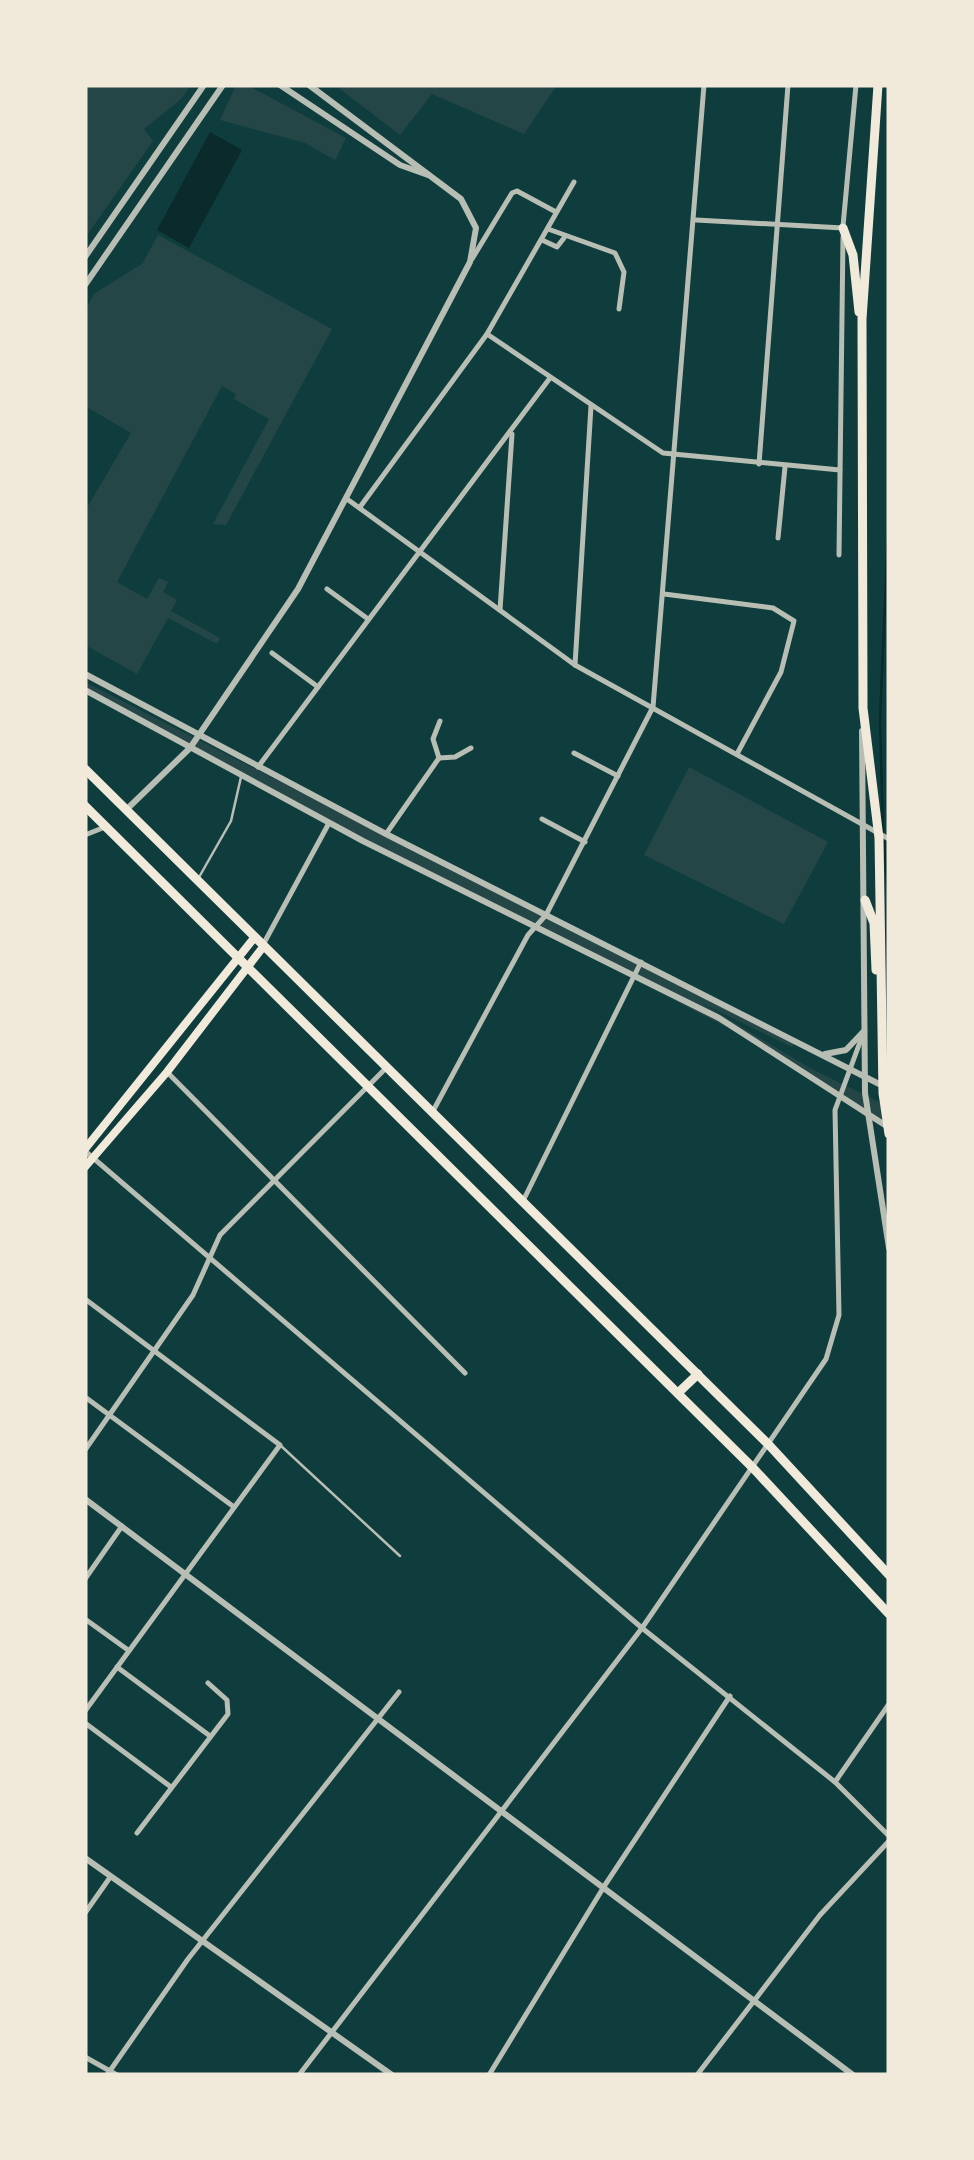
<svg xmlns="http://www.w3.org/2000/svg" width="974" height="2160" viewBox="0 0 974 2160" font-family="Bitter,serif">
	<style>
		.green { fill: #244646 }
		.water { fill: #0a2a2b }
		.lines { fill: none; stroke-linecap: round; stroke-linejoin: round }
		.stream { stroke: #0a2a2b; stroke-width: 2.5 }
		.service { stroke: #b8beb3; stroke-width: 2.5 }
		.minor { stroke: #b8beb3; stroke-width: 5 }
		.tertiary { stroke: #b8beb3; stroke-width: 6 }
		.secondary { stroke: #f1e9da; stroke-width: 8 }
		.primary { stroke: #f1e9da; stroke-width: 9 }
	</style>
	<rect width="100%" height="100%" fill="#0f3d3e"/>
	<g class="green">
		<polygon points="85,85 191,85 181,99 144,129 153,141 85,238"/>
		<polygon points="236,85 247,85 346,138 335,160 305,143 220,120"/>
		<polygon points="335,85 557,85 524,134 432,94 400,135"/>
		<polygon points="158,235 332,329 226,525 213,524 269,419 234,399 236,394 222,386 117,582 147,599 159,578 168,582 163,592 177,600 171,611 220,638 217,644 168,618 137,674 85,645 85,511 131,433 85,406 85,310 95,293 142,264"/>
		<polygon points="85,682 794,1044 792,1047 703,1004 810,1068 889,1107 889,1125 730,1029 424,871 85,687"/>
		<polygon points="689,767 828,842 784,924 644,855"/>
	</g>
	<polygon class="water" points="210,132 242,150 189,248 157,230"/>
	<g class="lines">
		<g class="stream">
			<polyline points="883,832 880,720 889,508"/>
			<polyline points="884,840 889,903"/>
		</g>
		<g class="service">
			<polyline points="198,879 231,821 241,777"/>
			<polyline points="280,1445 400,1556"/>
		</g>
		<g class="minor">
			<polyline points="696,220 843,228"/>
			<polyline points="843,226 856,85"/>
			<polyline points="548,229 615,253 624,272 619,309"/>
			<polyline points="542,240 557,247 564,238"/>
			<polyline points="472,259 512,193 517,191 556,212"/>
			<polyline points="487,334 663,453 840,470"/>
			<polyline points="759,464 788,85"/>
			<polyline points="347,499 575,665 889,839"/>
			<polyline points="360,507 487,334 574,182"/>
			<polyline points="778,538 785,467"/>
			<polyline points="839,555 843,237"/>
			<polyline points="327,589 368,619"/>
			<polyline points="664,594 773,608 794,621 781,672 737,754"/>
			<polyline points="500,610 512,434"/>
			<polyline points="272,653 318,687"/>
			<polyline points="575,665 591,406"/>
			<polyline points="574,753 618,776"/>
			<polyline points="439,758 433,739 440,721"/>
			<polyline points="439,758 455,757 471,748"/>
			<polyline points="258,767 550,378"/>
			<polyline points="542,819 585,842"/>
			<polyline points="386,834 439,758"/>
			<polyline points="85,835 105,827"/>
			<polyline points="264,943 329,823"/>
			<polyline points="168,1073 465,1373"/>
			<polyline points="433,1111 528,935 546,915 653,707 704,85"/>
			<polyline points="85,1151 642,1628 835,1782 889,1836"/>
			<polyline points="523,1201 641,962"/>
			<polyline points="85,1299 280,1445 85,1711"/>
			<polyline points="85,1397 234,1507"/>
			<polyline points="85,1450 193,1295 220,1235 385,1069"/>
			<polyline points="85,1579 122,1526"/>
			<polyline points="85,1619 128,1650"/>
			<polyline points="117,1667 210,1736"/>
			<polyline points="85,1723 171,1787"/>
			<polyline points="835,1782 889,1704"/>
			<polyline points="137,1833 228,1714 227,1700 208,1683"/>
			<polyline points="85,1913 111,1876"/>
			<polyline points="85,2057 117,2075"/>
			<polyline points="107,2075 188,1959 399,1692"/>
			<polyline points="299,2075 642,1628 826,1359 839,1315 835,1110 863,1034"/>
			<polyline points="489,2075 605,1885 730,1696"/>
			<polyline points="697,2075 820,1915 889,1841"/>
		</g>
		<g class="tertiary">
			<polyline points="280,85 400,165 428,175"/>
			<polyline points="85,257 204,85"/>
			<polyline points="85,285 223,85"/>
			<polyline points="85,674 386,834 889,1089"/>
			<polyline points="85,690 363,841 719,1018 888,1127"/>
			<polyline points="862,731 865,1093 889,1248"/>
			<polyline points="126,810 190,748 298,589 470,262 476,228 461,199 309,85"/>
			<polyline points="825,1054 846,1050 864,1031"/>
			<polyline points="85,1499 853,2075"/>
			<polyline points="85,1858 392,2075"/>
		</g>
		<g class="secondary">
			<polyline points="85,1149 254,938"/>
			<polyline points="85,1167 167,1072 263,947"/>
		</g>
		<g class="primary">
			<polyline points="878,85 862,319 863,708 879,838 883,1093 889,1134"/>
			<polyline points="843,228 853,255 859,312"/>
			<polyline points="85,769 769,1445 889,1575"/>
			<polyline points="85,806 753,1468 889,1614"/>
			<polyline points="865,900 874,923 876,970"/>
			<polyline points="678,1393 698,1374"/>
		</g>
	</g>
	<rect width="974" height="2160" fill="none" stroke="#f1e9da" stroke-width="175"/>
</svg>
